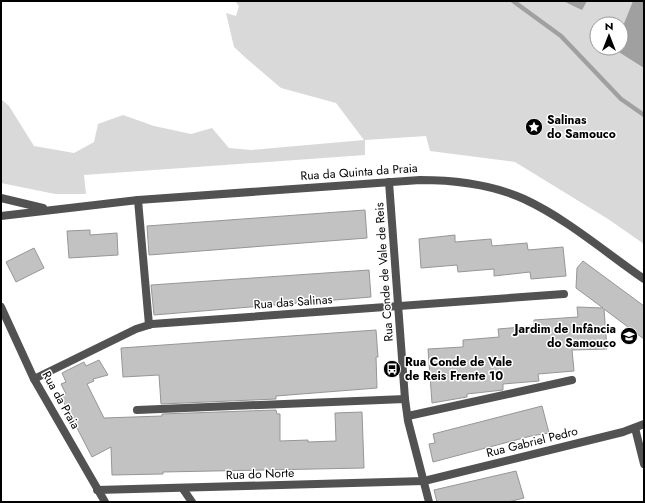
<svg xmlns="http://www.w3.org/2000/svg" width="645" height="503" viewBox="0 0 645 503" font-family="Jost,sans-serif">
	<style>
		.green { fill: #d9d9d9; fill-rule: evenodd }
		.water { fill: #a0a0a0 }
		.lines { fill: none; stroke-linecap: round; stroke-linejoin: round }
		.stream { stroke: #a0a0a0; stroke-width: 4.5 }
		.building { fill: #c2c2c2; stroke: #969696 }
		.street { stroke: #525252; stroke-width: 8 }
		.labels { text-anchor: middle; stroke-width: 3; stroke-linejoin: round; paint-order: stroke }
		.poi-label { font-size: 12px; font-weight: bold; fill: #000; stroke: #fff; text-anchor: start }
		.street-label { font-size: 12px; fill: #000; stroke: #fff }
	</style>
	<rect width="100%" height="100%" fill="#fff"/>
	<path class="green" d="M235 1H644V244L608 219 515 162 430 151 426 136 365 140V155L84 175 86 194H55L1 183V99L9 106 34 146 74 153 94 142 98 124 123 115 154 126 191 134 212 128 229 148 251 150 364 140 336 103 281 88 247 59 234 47 226 13 236 16 239 6ZM597 24H621V48H597Z"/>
	<g class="water">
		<polygon points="563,1 587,1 582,10"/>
		<polygon points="633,1 644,1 644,68 614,49 621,48 621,31"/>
	</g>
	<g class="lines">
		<polyline class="stream" points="513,1 561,36 621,99 644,115"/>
	</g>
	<g class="building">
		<polygon points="365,210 367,238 149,255 147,226"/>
		<polygon points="90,230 90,235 117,233 118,255 69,258 67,231"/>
		<polygon points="455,235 455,242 491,239 492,246 527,243 528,250 563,247 566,276 531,279 530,272 494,276 494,269 458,272 457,265 421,268 419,239"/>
		<polygon points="34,248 44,268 16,282 6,262"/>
		<polygon points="583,261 644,306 644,339 604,309 607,349 572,350 574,371 538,374 539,381 503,384 503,390 467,394 467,397 432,403 428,349 463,347 463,340 499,337 498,329 534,326 534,320 578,317 577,307 603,308 576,288 577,268"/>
		<polygon points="369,270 371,297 154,315 151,285"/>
		<polygon points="376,330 378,357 376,357 377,388 276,396 276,399 161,404 159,375 123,377 121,348"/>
		<polygon points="99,360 108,375 93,379 94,381 87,384 104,418 162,416 162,414 276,410 277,414 280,414 280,441 308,440 308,442 336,441 335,413 362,412 364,468 163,472 163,474 112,475 111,447 92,457 61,397 66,394 61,384 66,382 62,373 84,362 86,366"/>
		<polygon points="542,406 549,433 531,436 433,462 429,444 435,443 433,434"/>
		<polygon points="516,471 524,498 508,502 437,502 434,490"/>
	</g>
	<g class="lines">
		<g class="street">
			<polyline points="389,182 405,399 408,421 429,502"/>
			<polyline points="1,198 43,208"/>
			<polyline points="138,200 149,325"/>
			<path d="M1 216 138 200 420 180C456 180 491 184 524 199 567 219 605 252 644 279"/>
			<polyline points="1,307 34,379 105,502"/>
			<polyline points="34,379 136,329 152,324 564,294"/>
			<polyline points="137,410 405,399"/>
			<polyline points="408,416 572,380"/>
			<polyline points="635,428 644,464"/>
			<polyline points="183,489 192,502"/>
			<polyline points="97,490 424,481 623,432 644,424"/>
		</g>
	</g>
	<defs>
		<symbol id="sight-disc" viewBox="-11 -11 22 22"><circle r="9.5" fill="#000" stroke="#fff"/><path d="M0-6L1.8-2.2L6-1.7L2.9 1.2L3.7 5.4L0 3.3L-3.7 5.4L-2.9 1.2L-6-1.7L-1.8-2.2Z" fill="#fff"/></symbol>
		<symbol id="school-disc" viewBox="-11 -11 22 22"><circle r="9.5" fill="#000" stroke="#fff"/><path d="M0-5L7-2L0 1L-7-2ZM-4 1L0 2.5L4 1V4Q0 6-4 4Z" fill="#fff"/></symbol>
		<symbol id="bus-disc" viewBox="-11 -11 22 22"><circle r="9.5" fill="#000" stroke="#fff"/><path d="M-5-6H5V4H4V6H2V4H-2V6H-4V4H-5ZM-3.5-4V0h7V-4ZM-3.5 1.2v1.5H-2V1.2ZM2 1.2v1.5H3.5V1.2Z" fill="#fff"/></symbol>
	</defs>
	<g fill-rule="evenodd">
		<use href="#sight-disc" x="524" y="117" width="20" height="20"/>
		<use href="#school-disc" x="619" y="326" width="20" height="20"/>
		<use href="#bus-disc" x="382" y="359" width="20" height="20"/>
	</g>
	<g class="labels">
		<g class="poi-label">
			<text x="547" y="124">Salinas<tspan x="547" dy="14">do Samouco</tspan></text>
			<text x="616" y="333" text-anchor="end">Jardim de Infância<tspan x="616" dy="14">do Samouco</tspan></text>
			<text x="405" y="366">Rua Conde de Vale<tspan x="405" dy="14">de Reis Frente 10</tspan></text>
		</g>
		<g class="street-label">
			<text transform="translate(359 172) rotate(-4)" y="4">Rua da Quinta da Praia</text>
			<text transform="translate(384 272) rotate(-94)" y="4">Rua Conde de Vale de Reis</text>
			<text transform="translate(293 302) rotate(-4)" y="4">Rua das Salinas</text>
			<text transform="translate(61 400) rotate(61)" y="4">Rua da Praia</text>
			<text transform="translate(532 442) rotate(-14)" y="4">Rua Gabriel Pedro</text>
			<text transform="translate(260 474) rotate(-2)" y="4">Rua do Norte</text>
		</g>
	</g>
	<rect width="645" height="503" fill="none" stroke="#000000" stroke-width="4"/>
	<g transform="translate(609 36)"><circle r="19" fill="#ffffff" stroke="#999999"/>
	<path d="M0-3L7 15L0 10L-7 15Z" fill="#000000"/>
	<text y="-6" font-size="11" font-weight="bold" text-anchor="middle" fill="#000000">N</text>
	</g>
</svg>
